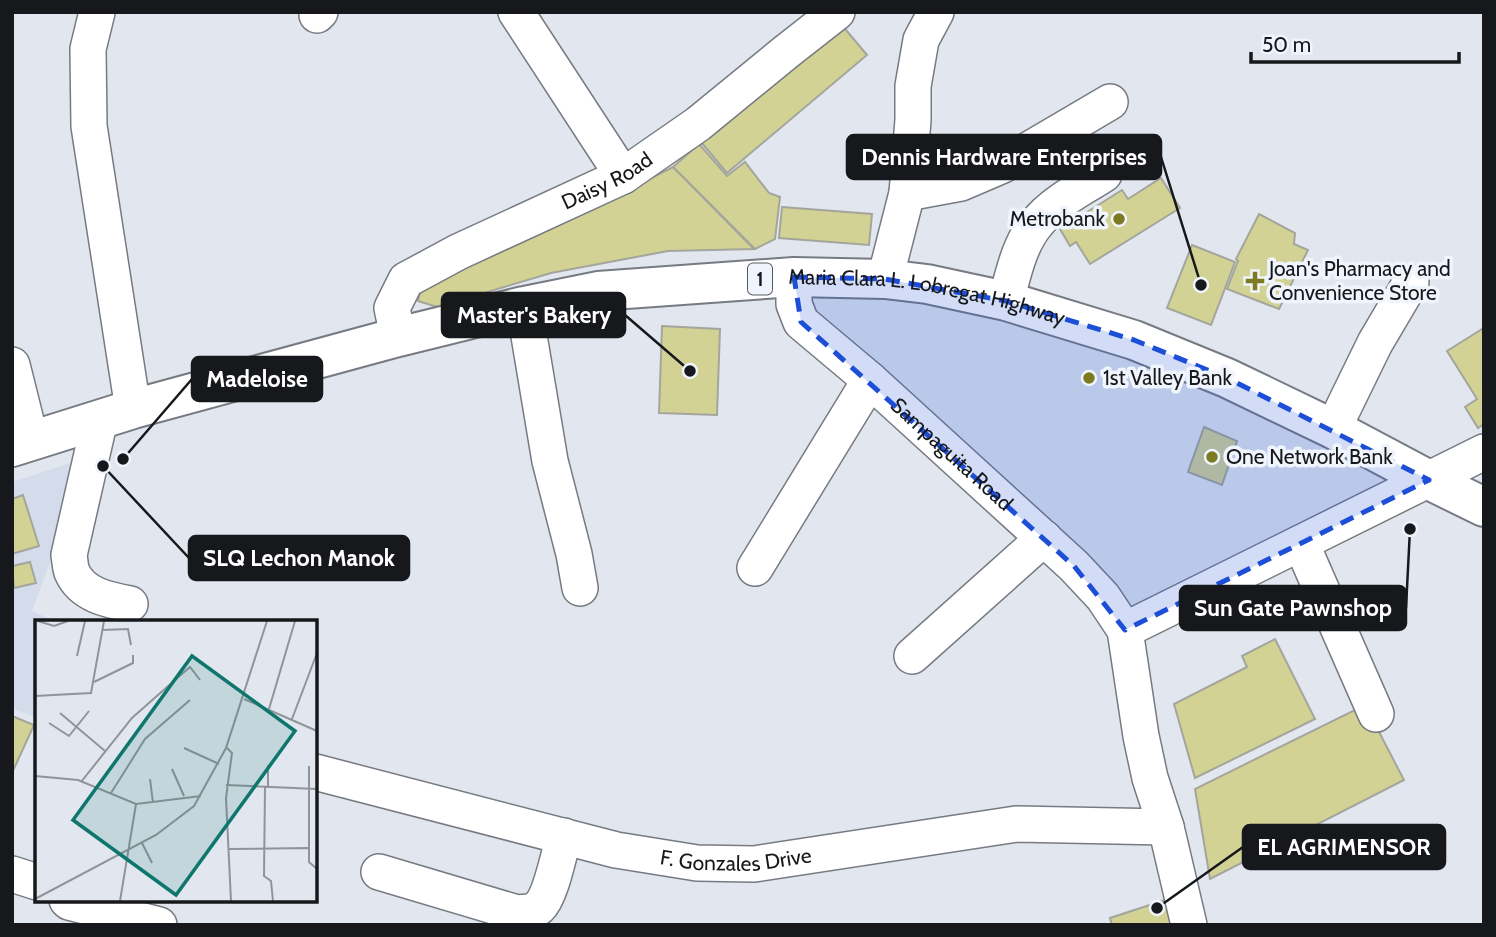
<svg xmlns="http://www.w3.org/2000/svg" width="1496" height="937" viewBox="0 0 1496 937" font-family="Cabin,sans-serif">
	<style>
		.built { fill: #d4dceb }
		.building { fill: #d2d295; stroke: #a4a59c; stroke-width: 2 }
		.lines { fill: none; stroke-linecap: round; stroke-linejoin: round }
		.minor-casing { stroke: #767a82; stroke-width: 38 }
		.highway-casing { stroke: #767a82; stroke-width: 42 }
		.minor { stroke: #fff; stroke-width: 35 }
		.highway { stroke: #fff; stroke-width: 38 }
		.marked { fill: #1d4ed8; fill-opacity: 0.2; stroke: #1d4ed8; stroke-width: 5; stroke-dasharray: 14 9; stroke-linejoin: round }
		.poi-dot { fill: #7d7b22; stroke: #f0f4fd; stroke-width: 2.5 }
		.labels { text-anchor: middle; stroke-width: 7; stroke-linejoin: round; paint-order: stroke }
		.shield { fill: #f0f4fd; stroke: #575a5f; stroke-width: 2 }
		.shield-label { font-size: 19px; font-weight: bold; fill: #16181b }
		.street-label { font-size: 21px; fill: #16181b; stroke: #f0f4fd }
		.poi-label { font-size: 21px; fill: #16181b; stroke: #f0f4fd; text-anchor: start }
		.inset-road { fill: none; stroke: #90949a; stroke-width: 2 }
		.view { fill: #0f766e; fill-opacity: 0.15; stroke: #0f766e; stroke-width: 3.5 }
		.inset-edge { fill: none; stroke: #16181b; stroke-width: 3.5 }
		.leader { fill: none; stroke: #16181b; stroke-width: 2.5 }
		.callout-dot { fill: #16181b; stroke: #f0f4fd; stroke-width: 2.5 }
		.callout { fill: #16181b; stroke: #16181b; stroke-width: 2.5 }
		.callout-label { font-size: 23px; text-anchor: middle; font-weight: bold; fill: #fff }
	</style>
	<rect width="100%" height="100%" fill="#e2e7ef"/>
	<polygon class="built" points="89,457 32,611 57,622 37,622 37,718 12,708 12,482"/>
	<g class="building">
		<polygon points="841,24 867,55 727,173 701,142"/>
		<polygon points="699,144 727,176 745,162 769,193 780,197 775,239 755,249 673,167"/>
		<polygon points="673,167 754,249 668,251 551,273 437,307 418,301 422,283 553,228"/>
		<polygon points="1161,178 1180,208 1090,264 1076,242 1070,246 1060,229 1122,190 1128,199"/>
		<polygon points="782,207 872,214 869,245 779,238"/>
		<polygon points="1259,214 1295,233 1294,244 1308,250 1279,309 1227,289 1238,261 1236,259"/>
		<polygon points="1192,245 1235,262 1211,325 1167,308"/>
		<polygon points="662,326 720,329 717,415 659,413"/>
		<polygon points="1482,329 1484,332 1484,424 1478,428 1465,407 1477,399 1447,351"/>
		<polygon points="1204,427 1237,441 1222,485 1188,472"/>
		<polygon points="23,495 39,546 12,554 12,499"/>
		<polygon points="30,562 36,583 14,588 12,566"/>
		<polygon points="1275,639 1315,719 1195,778 1174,704 1247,667 1242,656"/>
		<polygon points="1365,705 1404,780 1210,879 1195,789"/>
		<polygon points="12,716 34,725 12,773"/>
		<polygon points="1171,898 1179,925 1112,925 1110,918"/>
	</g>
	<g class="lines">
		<defs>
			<g id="minor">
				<polyline points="97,12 88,49 89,126 133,409"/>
				<polyline points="516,12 623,176"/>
				<polyline points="317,15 320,12"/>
				<polyline points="907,193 961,183 1003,165 1110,102"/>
				<path id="s1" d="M794 277V304L801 322 870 380 1074 566 1103 597 1125 630 1141 736 1150 778 1166 827 1189 925"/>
				<polyline points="885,279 907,193 913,120 913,86 921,40 936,12"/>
				<path d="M1006 301C1013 275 1019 244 1037 223 1054 202 1081 189 1104 174"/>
				<polyline points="524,306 550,461 574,554 580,588"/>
				<path id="s2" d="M398 337 392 308 406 280 458 252 623 176 698 124 786 52 837 12"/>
				<polyline points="12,365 31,441"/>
				<path d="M100 419 69 555C70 560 70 567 72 572 82 595 108 600 130 604"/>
				<polyline points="1333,429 1375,343 1411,282"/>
				<polyline points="1301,543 1376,714"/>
				<polyline points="755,568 870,380"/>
				<polyline points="1125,630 1484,452"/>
				<polyline points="912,656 1044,538"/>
				<path id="s3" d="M315 772 616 850 697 863 754 864 1016 824 1166 827"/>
				<path d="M379 872 517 913C525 912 533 913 539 907 551 896 559 853 564 836"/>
				<polyline points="12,874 37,882"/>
				<polyline points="67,900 69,902 159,925"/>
			</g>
			<g id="highway">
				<path id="s4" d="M12 447 133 409 398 337 524 306 598 291 794 277 885 279 927 284 1006 301 1134 340 1227 378 1333 429 1429 480 1484 507"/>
			</g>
		</defs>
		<use href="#minor" class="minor-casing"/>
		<use href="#highway" class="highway-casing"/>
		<use href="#minor" class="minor"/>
		<use href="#highway" class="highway"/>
	</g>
	<path class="marked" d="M794 277 885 279 1006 301 1134 340 1227 378 1429 480 1125 630 1074 566 801 322Z"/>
	<g class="poi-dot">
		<circle cx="1119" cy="219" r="7"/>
		<path d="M1251.5 270.5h7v7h7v7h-7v7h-7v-7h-7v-7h7z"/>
		<circle cx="1089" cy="378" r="7"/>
		<circle cx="1212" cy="457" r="7"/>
	</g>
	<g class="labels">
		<rect class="shield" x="748" y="263.5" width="24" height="31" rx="5"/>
		<g class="shield-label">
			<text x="760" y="286">1</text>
		</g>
		<g class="street-label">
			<text dy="7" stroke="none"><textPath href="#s2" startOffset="285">Daisy Road</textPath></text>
			<text dy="7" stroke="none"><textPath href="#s4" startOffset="938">Maria Clara L. Lobregat Highway</textPath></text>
			<text dy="7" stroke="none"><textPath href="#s1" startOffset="247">Sampaguita Road</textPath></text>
			<text dy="7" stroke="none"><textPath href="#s3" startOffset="432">F. Gonzales Drive</textPath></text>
		</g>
		<g class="poi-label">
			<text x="1105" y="226" text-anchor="end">Metrobank</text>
			<text x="1269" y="276">Joan's Pharmacy and<tspan x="1269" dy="24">Convenience Store</tspan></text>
			<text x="1103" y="385">1st Valley Bank</text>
			<text x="1226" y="464">One Network Bank</text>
		</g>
	</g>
	<g transform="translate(35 620)">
		<rect width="282" height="282" fill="#e2e7ef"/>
		<path class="inset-road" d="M3 1 19 6 33 1M67 10 93 9 96 25M42 36 50 1M59 62 98 43V35M0 76 56 73 69 1M209 79 282 111M234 89 260 1M25 93 70 131M257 99 282 33M14 103 34 116 54 91M149 128 184 144M192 128 197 133 191 178 196 281M233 145V167M274 146V242L282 249M137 149 149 176M0 156 43 160 101 184 166 176M115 159 118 183M46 162 97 98 140 60 155 47 165 60M191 165 282 169M230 167 229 256 236 261 238 281M76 173 110 119 155 80M107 223 117 243M193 229 273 228M0 279 121 215 159 186 191 128 232 1M85 281 101 184"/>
		<path class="view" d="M157 36 260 111 141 275 38 200Z"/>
		<rect width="282" height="282" class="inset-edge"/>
	</g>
	<path class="leader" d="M1201 285L1161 157M690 371L625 315M123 459L192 379M103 466L189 558M1410 529L1406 608M1157 908L1243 847"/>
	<g class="callout-dot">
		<circle cx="1201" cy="285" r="7"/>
		<circle cx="690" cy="371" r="7"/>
		<circle cx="123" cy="459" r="7"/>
		<circle cx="103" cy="466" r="7"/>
		<circle cx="1410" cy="529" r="7"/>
		<circle cx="1157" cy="908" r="7"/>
	</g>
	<g class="callout">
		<rect x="847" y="135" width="314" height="44" rx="7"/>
		<rect x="442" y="293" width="183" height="44" rx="7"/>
		<rect x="192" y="357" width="130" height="44" rx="7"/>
		<rect x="189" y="536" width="220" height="44" rx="7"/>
		<rect x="1180" y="586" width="226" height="44" rx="7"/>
		<rect x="1243" y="825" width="202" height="44" rx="7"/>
	</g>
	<g class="callout-label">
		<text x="1004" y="165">Dennis Hardware Enterprises</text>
		<text x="534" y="323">Master's Bakery</text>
		<text x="257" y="387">Madeloise</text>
		<text x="299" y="566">SLQ Lechon Manok</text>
		<text x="1293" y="616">Sun Gate Pawnshop</text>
		<text x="1344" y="855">EL AGRIMENSOR</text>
	</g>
	<rect width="1496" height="937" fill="none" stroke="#16181b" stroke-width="28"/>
	<path d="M1251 52v10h208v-10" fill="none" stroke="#16181b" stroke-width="3.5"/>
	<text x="1262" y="52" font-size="21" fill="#16181b" stroke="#f0f4fd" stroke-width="5" paint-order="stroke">50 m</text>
</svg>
